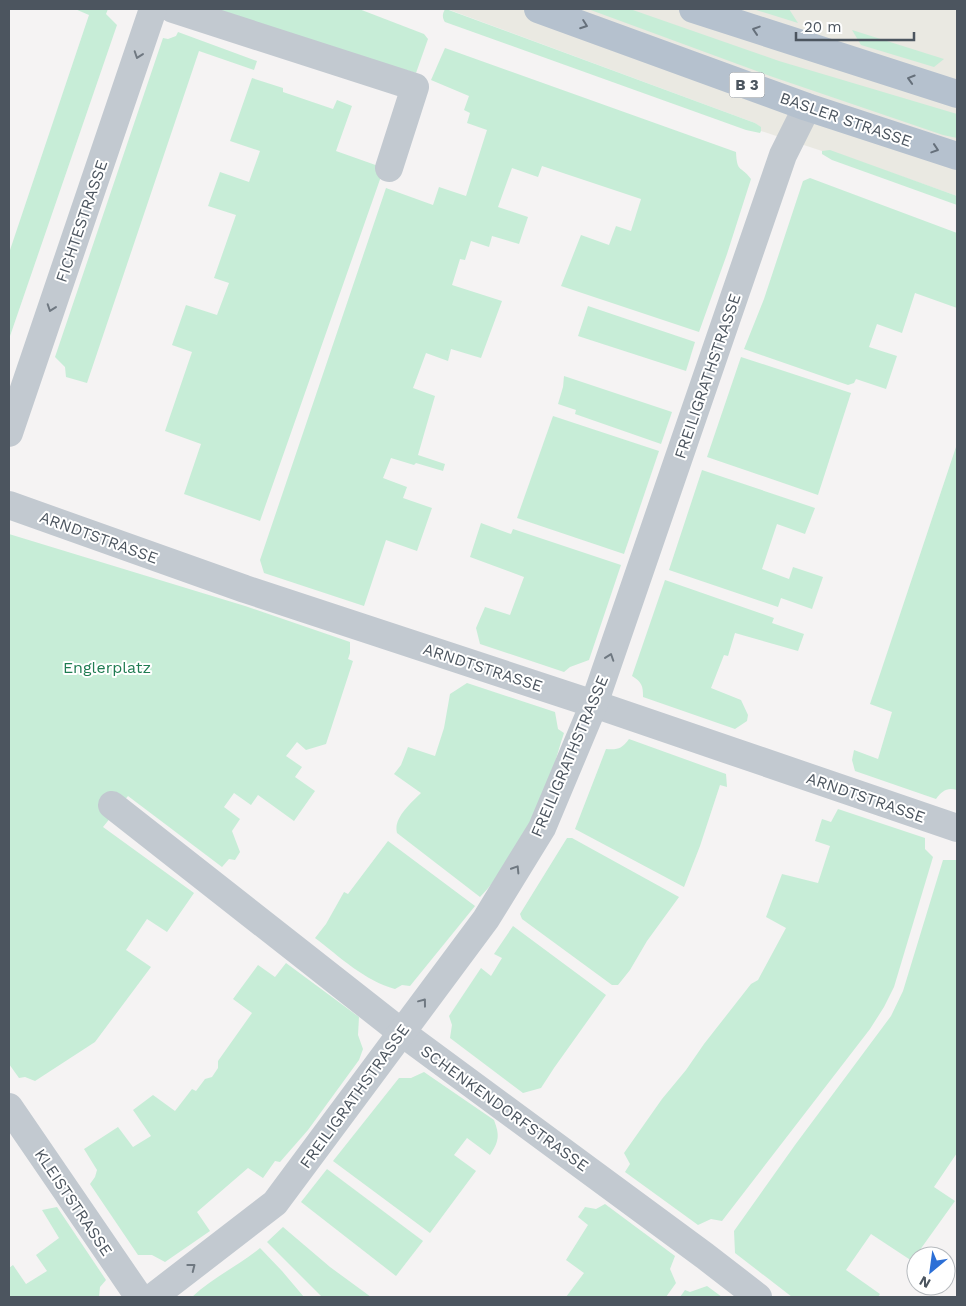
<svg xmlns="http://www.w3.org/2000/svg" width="966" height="1306" viewBox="0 0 966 1306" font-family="'Work Sans',sans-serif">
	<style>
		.commercial { fill: #eae9e2 }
		.green { fill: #c7edd7 }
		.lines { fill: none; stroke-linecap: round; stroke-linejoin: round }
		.minor { stroke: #c2c9d0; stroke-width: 28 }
		.major { stroke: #b5c1ce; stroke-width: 28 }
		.oneway { stroke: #66707b }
		.oneway2 { stroke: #6f7881 }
		.labels { text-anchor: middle; stroke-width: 4; stroke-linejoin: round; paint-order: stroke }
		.shield { fill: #fff; stroke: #82888f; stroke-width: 1 }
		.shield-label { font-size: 15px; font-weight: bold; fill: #4c555f }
		.street-label { font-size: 16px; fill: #4c555f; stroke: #fff }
		.park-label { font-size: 16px; fill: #207c52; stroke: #fff }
	</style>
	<rect width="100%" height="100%" fill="#f5f3f3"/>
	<polygon class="commercial" points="447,9 957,9 957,196 830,151 822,151 761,131 760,127 755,123"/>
	<g class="green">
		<polygon points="75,9 108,9 106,14 117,25 9,339 9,253 89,15"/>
		<polygon points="197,9 359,9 424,34 428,39 416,73"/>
		<path d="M446 9 755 123 761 127V131L760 133 746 130 445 22C442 18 442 12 446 9Z"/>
		<polygon points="588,9 630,9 779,61 957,114 957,138 943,135 770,76"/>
		<polygon points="753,9 789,9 798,23"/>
		<polygon points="852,30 944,59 934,67 861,45"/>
		<polygon points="178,32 257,61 254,70 199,51 87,383 66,377 65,367 55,357 163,38 168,39 176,36"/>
		<path d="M445 48 736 152C737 174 741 165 751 179L727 254 699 332 561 286 581 235 609 245 616 226 631 231 641 199 542 166 538 177 512 168 498 207 528 217 519 244 492 236 489 247 471 241 465 260 460 259 452 285 502 301 481 358 451 349 448 361 426 353 413 388 435 396 418 455 445 464 443 471 416 463 414 465 391 458 383 478 407 487 403 498 432 508 417 551 386 540 364 606 264 573 260 560 386 188 433 205 439 187 466 196 487 130 467 123 470 113 464 110 469 96 431 80Z"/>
		<polygon points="252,78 283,88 283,92 333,109 337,100 352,106 336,151 384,168 260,521 184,494 201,444 165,431 192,352 172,345 186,305 217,315 229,283 214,278 236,215 208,206 220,172 249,182 260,151 230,141"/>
		<polygon points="830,150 957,196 957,205 832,160 822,154 822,151"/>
		<polygon points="810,178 957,233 957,308 915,293 902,333 877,324 869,347 897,356 886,389 856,379 854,383 848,385 744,349 764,299 803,181"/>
		<polygon points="588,306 695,342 686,371 578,336"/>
		<polygon points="741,357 851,393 818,495 707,457"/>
		<polygon points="564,376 672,412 661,444 575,414 576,410 558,404 563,387"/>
		<polygon points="553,416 659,451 624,554 517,518"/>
		<path d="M957 444V790C947 787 942 791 936 799L855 771 852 760 854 750 878 759 892 712 870 704Z"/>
		<polygon points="702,470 815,508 805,534 777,524 762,569 789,579 793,567 823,577 812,609 781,598 778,607 669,570"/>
		<polygon points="481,523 511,534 513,529 621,565 589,660 570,667 564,672 480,644 476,628 485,607 510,615 524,577 470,557"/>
		<polygon points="9,534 245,606 350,642 350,653 348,659 353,661 326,744 306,750 297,742 286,756 302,767 295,777 315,791 294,821 258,795 251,805 234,793 224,807 240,819 232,831 240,852 235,860 229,859 222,867 128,796 103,827 194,893 167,932 147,919 126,950 151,967 95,1042 35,1081 25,1077 19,1078 9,1064"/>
		<path d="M665 580 774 618 772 623 804 634 798 651 735 633 728 656 724 655 711 688 741 700 748 715 747 721 735 729 643 697C643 686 642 682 632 676Z"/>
		<path d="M467 683 555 712 558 729 564 733C556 757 550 784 539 806 525 834 502 875 480 897L397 833C393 818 411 803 421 793L394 774 401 765 408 747 435 756 444 728 450 694Z"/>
		<path d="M629 739 726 774 727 787 720 785 700 846 684 887 575 829 606 749C617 750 622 749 629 739Z"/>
		<polygon points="838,809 925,838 925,849 933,857 894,987 884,1007 870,1029 722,1221 711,1219 698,1225 625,1172 630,1164 624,1153 662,1099 686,1070 704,1044 751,984 758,980 786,928 766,917 782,874 818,883 830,846 815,841 822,819 831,822"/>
		<polygon points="567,838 572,838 679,897 647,941 630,970 618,985 612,985 522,919 520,914"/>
		<path d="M388 841 475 906 410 986 402 985 395 989C365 981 340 957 315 938L326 924 344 892 348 894Z"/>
		<polygon points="943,860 957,860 957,1153 934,1187 955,1201 912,1261 871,1234 846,1270 880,1294 878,1297 792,1297 735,1253 734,1231 795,1145 891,1016 903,991"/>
		<polygon points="513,926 606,995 554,1068 541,1088 523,1093 450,1038 452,1025 449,1016 481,968 491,976 502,958 494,954"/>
		<polygon points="286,963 359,1017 358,1035 363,1049 359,1060 308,1130 280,1162 275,1161 263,1178 248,1168 197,1212 210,1231 165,1262 152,1255 138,1255 90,1184 95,1177 97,1170 84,1149 118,1127 133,1147 151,1136 133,1110 153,1095 175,1111 192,1089 196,1091 205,1079 212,1077 218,1068 218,1061 252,1013 233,999 258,965 275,977"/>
		<path d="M424 1072 494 1120C500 1136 499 1141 490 1155L467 1138 454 1155 476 1171 430 1233 333 1161 399 1078H411Z"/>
		<polygon points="327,1169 423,1241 396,1276 301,1202"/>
		<polygon points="605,1204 675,1256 670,1269 676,1283 666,1297 566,1297 584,1273 566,1260 588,1225 578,1217 585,1207 596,1209"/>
		<polygon points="57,1207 106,1280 100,1287 99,1297 9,1297 9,1268 13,1265 26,1284 47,1271 36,1255 59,1238 42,1210"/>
		<polygon points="283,1227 330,1267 371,1297 322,1297 267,1242"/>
		<path d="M260 1248 282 1271 304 1297H192C212 1278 238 1266 260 1248Z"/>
		<polygon points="707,1286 722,1297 680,1297 685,1290 690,1292"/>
	</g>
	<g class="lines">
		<g class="minor">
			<polyline points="173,9 415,87 389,168"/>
			<polyline points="9,433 153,9"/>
			<polyline points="9,505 245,589 594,704 957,828"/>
			<polyline points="112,805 401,1032 705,1256 758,1297"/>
			<polyline points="9,1107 139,1297"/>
			<polyline points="153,1297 275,1203 486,919 542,828 594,704 783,155 807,107"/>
		</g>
		<g class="major">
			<polyline points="538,9 807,107 957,156"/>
			<polyline points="693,9 957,94"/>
		</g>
	</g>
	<defs><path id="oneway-chevron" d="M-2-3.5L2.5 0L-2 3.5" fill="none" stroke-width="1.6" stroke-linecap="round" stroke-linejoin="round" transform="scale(1.25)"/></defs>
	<g class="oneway">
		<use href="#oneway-chevron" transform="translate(584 25) rotate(20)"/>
		<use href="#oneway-chevron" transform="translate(756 30) rotate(-162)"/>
		<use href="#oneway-chevron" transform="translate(911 79) rotate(-163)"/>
		<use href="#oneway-chevron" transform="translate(935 149) rotate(18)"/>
	</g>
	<g class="oneway2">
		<use href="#oneway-chevron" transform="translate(138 55) rotate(109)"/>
		<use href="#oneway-chevron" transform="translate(51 308) rotate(109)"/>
		<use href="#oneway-chevron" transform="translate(610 657) rotate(-71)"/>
		<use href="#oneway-chevron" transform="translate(516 869) rotate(-58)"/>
		<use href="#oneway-chevron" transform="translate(423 1002) rotate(-53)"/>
		<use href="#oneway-chevron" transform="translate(192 1267) rotate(-38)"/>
	</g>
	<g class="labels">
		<rect class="shield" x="729.5" y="72.5" width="35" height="25" rx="4"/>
		<g class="shield-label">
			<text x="747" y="90">B 3</text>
		</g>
		<g class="street-label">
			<text transform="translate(846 119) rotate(19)" y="6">BASLER STRASSE</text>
			<text transform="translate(81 221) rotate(-71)" y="6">FICHTESTRASSE</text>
			<text transform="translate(707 376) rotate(-71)" y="6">FREILIGRATHSTRASSE</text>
			<text transform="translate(99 537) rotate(20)" y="6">ARNDTSTRASSE</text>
			<text transform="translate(483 667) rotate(18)" y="6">ARNDTSTRASSE</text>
			<text transform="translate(569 756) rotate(-67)" y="6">FREILIGRATHSTRASSE</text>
			<text transform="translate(866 797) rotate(19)" y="6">ARNDTSTRASSE</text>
			<text transform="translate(354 1096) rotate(-54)" y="6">FREILIGRATHSTRASSE</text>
			<text transform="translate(505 1108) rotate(36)" y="6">SCHENKENDORFSTRASSE</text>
			<text transform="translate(74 1202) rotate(56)" y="6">KLEISTSTRASSE</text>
		</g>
		<g class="park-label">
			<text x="107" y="673">Englerplatz</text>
		</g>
	</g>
	<rect width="966" height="1306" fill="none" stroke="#4c555f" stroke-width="20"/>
	<g transform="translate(931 1271) rotate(209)"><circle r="24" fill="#ffffff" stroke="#b7bbbf"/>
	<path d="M0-4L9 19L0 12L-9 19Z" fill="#2c6fd6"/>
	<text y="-8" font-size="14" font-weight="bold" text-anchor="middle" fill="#4c555f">N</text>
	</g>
	<path d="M796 32v8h118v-8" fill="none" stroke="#4c555f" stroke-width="2.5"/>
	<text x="804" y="32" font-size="15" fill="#4c555f" stroke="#ffffff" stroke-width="4" paint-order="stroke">20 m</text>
</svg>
